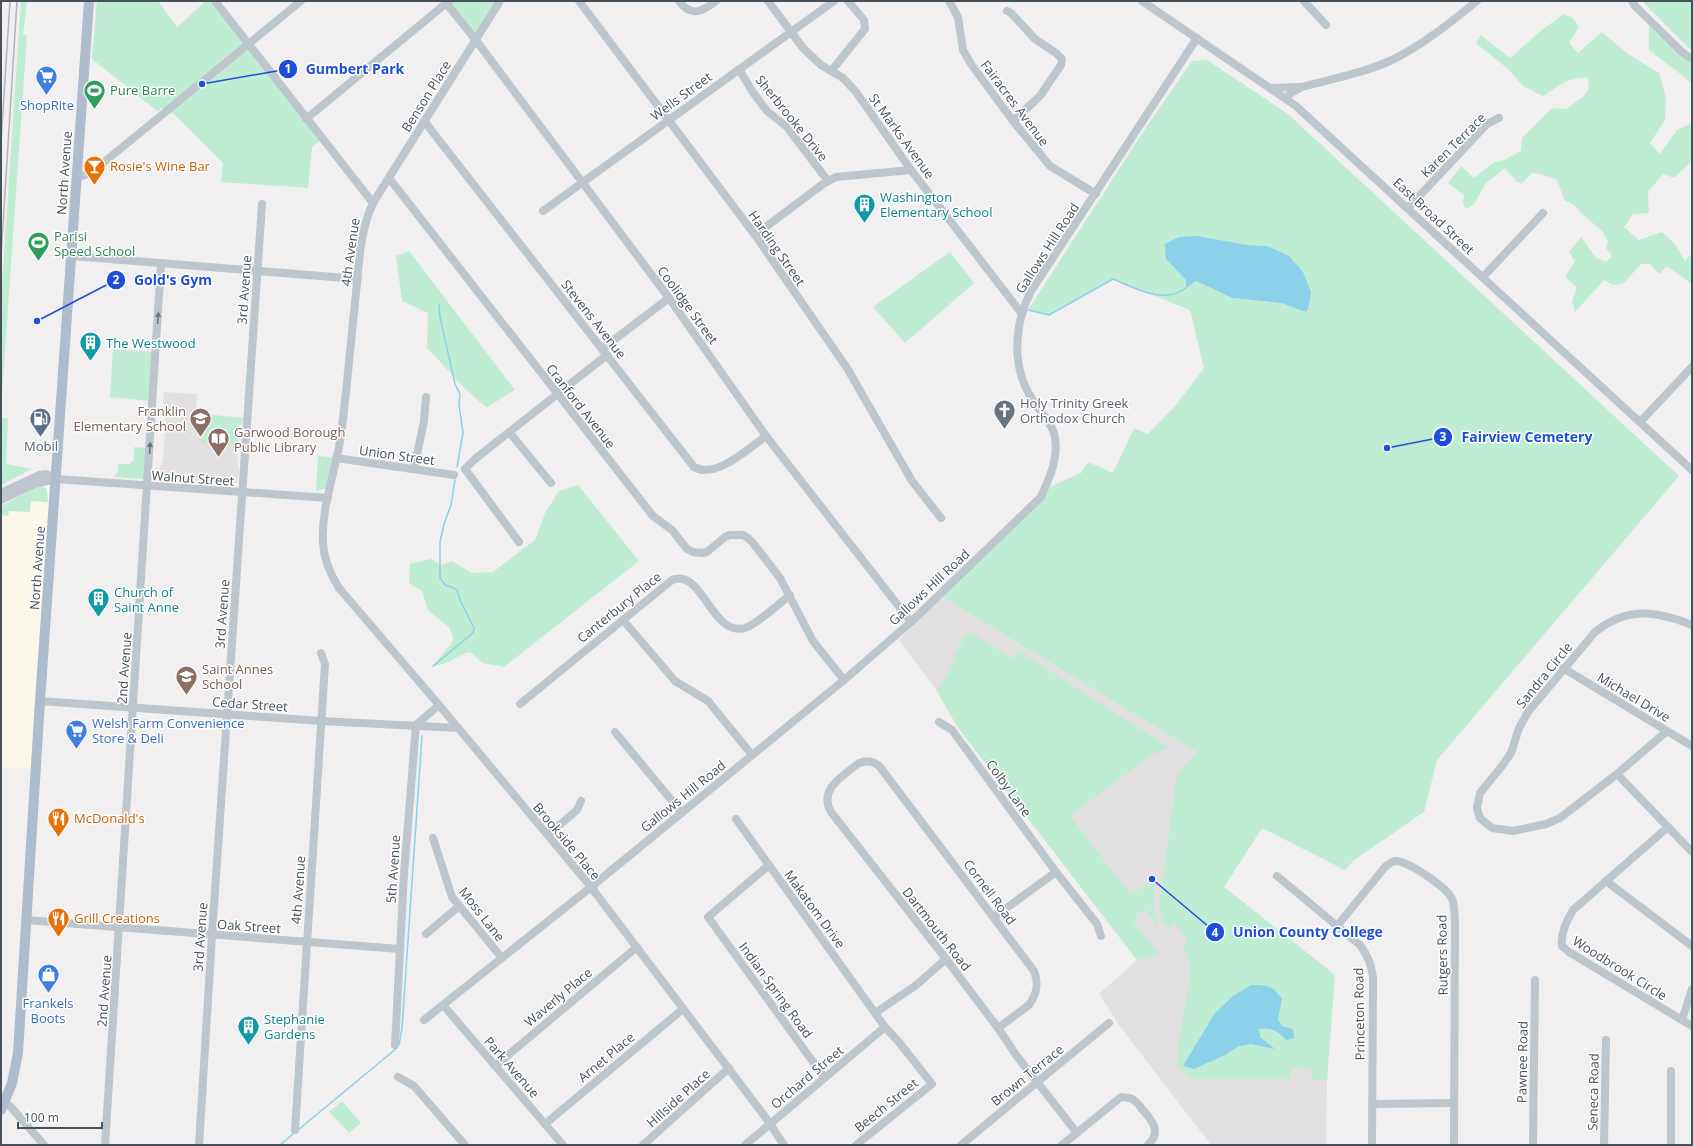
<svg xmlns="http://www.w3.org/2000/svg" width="1693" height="1146" viewBox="0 0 1693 1146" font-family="'Open Sans',sans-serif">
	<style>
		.commercial { fill: #fbf7e9 }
		.education { fill: #e2e0e0 }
		.green { fill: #bfedd3; fill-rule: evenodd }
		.water { fill: #8dd0e9 }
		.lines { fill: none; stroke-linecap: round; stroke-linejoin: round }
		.stream { stroke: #8dd0e9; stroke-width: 1.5 }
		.minor { stroke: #bdc5cd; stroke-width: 8 }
		.major { stroke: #afbccc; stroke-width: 10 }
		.rail { stroke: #b1b4b9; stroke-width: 1.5 }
		.oneway { fill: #6a747d }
		.labels { text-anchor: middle; stroke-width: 3; stroke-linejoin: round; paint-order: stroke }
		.leisure-label { font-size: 13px; fill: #27864d; stroke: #fff; text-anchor: start }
		.street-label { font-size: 13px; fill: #47515b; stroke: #fff }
		.shop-label { font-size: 13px; fill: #366cbe; stroke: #fff }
		.food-label { font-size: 13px; fill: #c56008; stroke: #fff; text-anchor: start }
		.culture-label { font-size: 13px; fill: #0d838f; stroke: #fff; text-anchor: start }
		.worship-label { font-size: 13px; fill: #5b616d; stroke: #fff; text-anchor: start }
		.education-label { font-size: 13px; fill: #785e54; stroke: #fff; text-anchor: start }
		.service-label { font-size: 13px; fill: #4e5e75; stroke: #fff }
		.leader { fill: none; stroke: #1d4ed8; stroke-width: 1.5 }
		.callout-dot { fill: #1d4ed8; stroke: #fff; stroke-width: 1.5 }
		.mark-label { font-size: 12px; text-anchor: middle; font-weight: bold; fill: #fff }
		.callout-label { font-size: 14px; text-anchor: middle; font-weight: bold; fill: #1d4ed8; stroke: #fff; stroke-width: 3; stroke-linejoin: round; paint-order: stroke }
	</style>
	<rect width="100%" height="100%" fill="#f1efef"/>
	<polygon class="commercial" points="50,482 31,769 1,767 1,506"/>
	<g class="education">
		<polygon points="164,392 197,394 196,409 203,410 202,414 243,418 238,431 237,454 239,471 237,483 157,478 159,469 163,461 164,446 166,410 163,402"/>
		<polygon points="941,596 1197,752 1345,870 1262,828 1224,887 1334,974 1327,1080 1326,1145 1211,1145 1122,1029 1099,994 1137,960 957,726 937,691 899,640"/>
	</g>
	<g class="green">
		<polygon points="21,1 27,1 23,35 27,35 1,408 1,299"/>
		<polygon points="97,1 158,1 177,27 206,1 215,1 324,137 312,147 308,188 221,182 223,163 175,115 162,108 157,111 92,59"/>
		<polygon points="449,1 500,1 475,39"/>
		<polygon points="1642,1 1692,1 1692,49 1690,49"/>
		<path d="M1564 14 1574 19 1579 27 1569 43 1578 53 1602 32 1628 54 1659 73 1666 97 1665 120 1650 143 1660 154 1677 130 1692 123V161L1674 178 1663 174 1648 192 1649 213 1633 214 1624 227 1639 240 1662 232 1675 244 1685 261 1692 253V284L1667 266 1659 274 1650 264H1641L1623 284 1613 285 1604 280 1575 312 1572 301 1577 288 1565 277 1575 261 1569 252 1581 237 1596 258 1606 262 1612 256 1606 248 1608 242 1602 231 1581 213 1574 205 1565 201 1557 180 1541 174 1532 173 1522 183 1517 182 1505 168 1486 183 1474 204 1466 209 1463 203 1464 195 1448 183 1461 166 1474 178 1493 163 1504 160 1521 151 1522 138 1552 108 1566 109 1584 96 1589 88 1588 78C1570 76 1557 87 1543 96L1523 86 1508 69 1476 43 1481 35 1510 58 1543 29Z"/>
		<polygon points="1649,26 1692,64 1692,83 1649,50"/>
		<path d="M1207 60 1288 114 1679 476 1437 760 1424 812 1354 860 1345 870 1262 828 1224 887 1335 975 1327 1080H1312V1069L1291 1067 1290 1079H1192L1179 1067H1177V1052L1191 973 1188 957 1182 947 1188 942 1175 923 1168 928 1162 920 1159 908 1177 774 1197 752 941 596 1038 505 1051 486 1081 473 1088 462 1113 473 1134 428 1148 434 1176 405 1204 368 1190 310 1113 279 1049 315 1028 310 1147 126 1192 61ZM1247 245 1267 246 1308 305 1306 312 1281 303 1232 298 1196 281 1186 288V280Z"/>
		<path d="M409 251 515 390 487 407C464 391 447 368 427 348L428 313 402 301 396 256Z"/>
		<polygon points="950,252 974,283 905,343 873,307"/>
		<polygon points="113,349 154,352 150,401 110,397"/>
		<polygon points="201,414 243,418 238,431 239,445 200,442"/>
		<polygon points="1,418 8,418 6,464 32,469 1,485"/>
		<polygon points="134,447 148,448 145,477 143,479 114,477 118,471 118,464 129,464 134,460"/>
		<polygon points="318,456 336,458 328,488 316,491"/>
		<path d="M578 485 639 561 504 667 483 663 470 652C457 655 446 666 433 666L454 640 449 627 428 610 422 591 409 583 410 564 431 559 441 565 452 561 471 573 493 572 535 540 545 513 559 491Z"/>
		<polygon points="44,487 47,489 48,502 31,501 30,512 9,511 8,516 1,515 1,506 35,488"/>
		<polygon points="969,631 1013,659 1019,651 1168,747 1150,756 1070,816 1131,895 1156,876 1154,911 1158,926 1145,909 1135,916 1137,918 1133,921 1159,954 1137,960 957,726 937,691 956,660 952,658"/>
		<polygon points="342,1101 361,1123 349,1133 329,1112"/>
	</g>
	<g class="water">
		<polygon points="1197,236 1247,245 1267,246 1289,256 1303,272 1311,292 1308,309 1306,312 1281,303 1232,298 1196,281 1186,288 1186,280 1166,259 1165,244 1179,237"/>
		<path d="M1251 985C1266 985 1273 985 1282 999L1278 1019 1282 1026 1293 1029 1294 1038 1286 1040C1278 1031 1271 1027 1259 1029L1260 1037 1275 1049 1251 1044 1239 1046 1225 1055 1194 1069 1183 1066 1215 1013 1233 996Z"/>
	</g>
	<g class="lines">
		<g class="stream">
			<polyline points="439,305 440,317 455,384 460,394 459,405 463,433 457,467"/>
			<path d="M1028 310 1049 315 1113 279C1135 288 1163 305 1186 288"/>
			<polyline points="433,666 473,633 474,628 460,600 457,590 454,588 445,585 440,578 440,542 444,524 451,505 455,480"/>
			<polyline points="399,1045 402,1028 422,736"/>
			<polyline points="298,1130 397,1048"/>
			<polyline points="280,1145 294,1133"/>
		</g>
		<g class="minor">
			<polyline points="215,1 373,203"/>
			<path d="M500 1 373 203C360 231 359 263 356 293 351 340 347 388 341 435 336 471 321 506 323 543 324 560 330 574 339 588L439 705 591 887 766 1118 784 1145"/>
			<polyline points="579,1 755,235 847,368 912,481 941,518"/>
			<path d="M679 1C691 18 703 11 716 1"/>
			<polyline points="768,1 803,48 821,65 843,78 856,92 911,170 1022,314"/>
			<polyline points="949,1 958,17 963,50 971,64 1013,121 1050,166 1096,194"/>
			<polyline points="1142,1 1296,106 1692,470"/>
			<polyline points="1304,1 1326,25"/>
			<polyline points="1632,1 1635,6 1683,53 1692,59"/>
			<polyline points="446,3 475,39 669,298 766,436 911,622"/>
			<polyline points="1007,11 1011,13 1035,39 1056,53 1062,59 1061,65 1040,96 1013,121"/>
			<polyline points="739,69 752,91 767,111 787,127 828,181"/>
			<polyline points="832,70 865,29 864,20 848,1"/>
			<polyline points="1271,88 1301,87"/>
			<path d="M1286 98 1291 93 1302 87C1331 79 1364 73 1392 60 1423 45 1451 22 1477 1"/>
			<polyline points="306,119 449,1"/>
			<path d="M424 121 694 467C715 480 749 448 766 436"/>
			<polyline points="77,178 92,172 301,1"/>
			<polyline points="389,178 653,516 672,530 687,549 693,552 702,553 707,552 725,537 730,535 743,535 748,538 753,543 780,578 813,641 844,680"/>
			<polyline points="1408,208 1487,124 1499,118"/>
			<polyline points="543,211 834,1"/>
			<polyline points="755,235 823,184 836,177 911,170"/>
			<polyline points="72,256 358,279"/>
			<polyline points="1483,277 1543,213"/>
			<polyline points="602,349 669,298"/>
			<polyline points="1640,422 1692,367"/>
			<polyline points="510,433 551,483"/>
			<polyline points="336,458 454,475"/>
			<polyline points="414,469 424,421 426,397"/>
			<polyline points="1,493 39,475 46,474 56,479"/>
			<polyline points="1,500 35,484 56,479 328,498"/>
			<polyline points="519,542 465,469 475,459 607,355"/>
			<polyline points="623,620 675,681 708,701 752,755"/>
			<polyline points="1563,668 1692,746"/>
			<polyline points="40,701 321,721 458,728"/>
			<path d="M520 704 672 580C703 568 711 637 745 628 757 624 779 604 790 595"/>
			<polyline points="939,722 952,730 1056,872 1097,924 1101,936"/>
			<path d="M1667 731 1617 774 1560 818 1546 824 1513 831 1492 828 1480 818 1477 808 1480 793 1502 766 1511 753 1519 728 1528 712 1595 632C1627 607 1655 610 1692 625"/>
			<polyline points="615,732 682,813"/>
			<polyline points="1617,774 1692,852"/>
			<polyline points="736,819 885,1027 898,1041 932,1084 856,1145"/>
			<path d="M1668 827 1573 910C1567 920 1560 934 1562 946L1569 952 1692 1026"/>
			<polyline points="548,835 577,810 581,801"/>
			<polyline points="433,838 452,897 502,958"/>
			<polyline points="769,865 708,917 824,1077"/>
			<path d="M1277 876 1360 945C1368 956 1371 964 1373 977L1372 1145"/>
			<polyline points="1606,881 1692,946"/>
			<polyline points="994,917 1056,872"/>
			<polyline points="26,920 400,949"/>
			<path d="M1337 926 1385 867C1389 864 1392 861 1396 861 1409 862 1447 887 1452 899 1455 905 1454 914 1455 921L1454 1145"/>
			<polyline points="426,934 458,907"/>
			<polyline points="443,1005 563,1145"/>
			<polyline points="875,1013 915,986 946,959"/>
			<path d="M424 1020 591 887 844 680 911 622 1041 497C1050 477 1060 455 1054 433 1050 420 1039 411 1032 399 1011 366 1014 325 1031 291L1197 38"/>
			<polyline points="1682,1020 1692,989"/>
			<path d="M998 1028 1029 1005C1037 994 1039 984 1034 971L880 767C874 761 867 760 859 763 843 776 818 789 831 812L946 959 998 1028 1016 1055 1077 1133"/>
			<polyline points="395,1045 404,874 416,725 439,705"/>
			<polyline points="495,1066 637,947"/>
			<polyline points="1671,1071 1671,1145"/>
			<polyline points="398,1077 414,1086 465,1145"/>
			<polyline points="4,1102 10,1106 44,1145"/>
			<polyline points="1372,1104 1454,1103"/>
			<polyline points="545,1124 683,1009"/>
			<polyline points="295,1130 325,664 321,653"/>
			<polyline points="105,1145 161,263"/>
			<polyline points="199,1145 212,935 262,204"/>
			<polyline points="643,1145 729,1068"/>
			<polyline points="745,1145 885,1027"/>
			<polyline points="961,1145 1109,1023"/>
			<path d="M1062 1145 1121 1097C1124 1098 1127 1097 1130 1098 1136 1100 1139 1105 1142 1109 1152 1120 1162 1132 1148 1145"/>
			<polyline points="1533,1145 1535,980"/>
			<polyline points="1604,1145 1606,1040"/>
		</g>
		<polyline class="major" points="1,1110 12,1083 18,1053 40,701 89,1"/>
		<g class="rail">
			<polyline points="1,142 10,1"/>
			<polyline points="1,257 17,1"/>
		</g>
	</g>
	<defs><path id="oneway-solid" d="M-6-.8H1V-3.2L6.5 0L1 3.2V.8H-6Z"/></defs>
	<g class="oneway">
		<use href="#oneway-solid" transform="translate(158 318) rotate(-86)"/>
		<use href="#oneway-solid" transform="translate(150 448) rotate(-86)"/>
	</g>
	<defs>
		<symbol id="supermarket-pin" viewBox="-11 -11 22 30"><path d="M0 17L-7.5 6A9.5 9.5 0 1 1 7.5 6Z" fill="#3f7fe0" stroke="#fff"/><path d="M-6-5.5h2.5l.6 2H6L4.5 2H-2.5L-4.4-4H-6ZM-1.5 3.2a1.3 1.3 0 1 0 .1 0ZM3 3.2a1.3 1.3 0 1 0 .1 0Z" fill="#fff"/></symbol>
		<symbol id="stadium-pin" viewBox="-11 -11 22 30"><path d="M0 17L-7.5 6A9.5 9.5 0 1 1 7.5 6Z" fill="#2e9e5b" stroke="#fff"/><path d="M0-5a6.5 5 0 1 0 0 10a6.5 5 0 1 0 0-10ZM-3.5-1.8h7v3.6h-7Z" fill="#fff"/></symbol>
		<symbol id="bar-pin" viewBox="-11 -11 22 30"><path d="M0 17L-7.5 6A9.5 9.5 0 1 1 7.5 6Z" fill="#e8710a" stroke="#fff"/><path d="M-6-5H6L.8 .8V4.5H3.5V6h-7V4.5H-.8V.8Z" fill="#fff"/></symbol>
		<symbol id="building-pin" viewBox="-11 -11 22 30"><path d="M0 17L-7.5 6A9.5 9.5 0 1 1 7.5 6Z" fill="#0f9aa8" stroke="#fff"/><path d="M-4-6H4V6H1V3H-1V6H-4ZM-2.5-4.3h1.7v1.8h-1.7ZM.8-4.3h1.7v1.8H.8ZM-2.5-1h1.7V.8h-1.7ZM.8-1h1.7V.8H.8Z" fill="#fff"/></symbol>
		<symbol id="church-pin" viewBox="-11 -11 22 30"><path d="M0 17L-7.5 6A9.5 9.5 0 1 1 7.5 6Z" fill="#6b7280" stroke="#fff"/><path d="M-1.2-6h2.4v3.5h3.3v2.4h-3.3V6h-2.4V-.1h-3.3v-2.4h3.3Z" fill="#fff"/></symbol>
		<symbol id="fuel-pin" viewBox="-11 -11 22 30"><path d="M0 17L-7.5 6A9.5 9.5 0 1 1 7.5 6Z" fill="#5c6f8a" stroke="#fff"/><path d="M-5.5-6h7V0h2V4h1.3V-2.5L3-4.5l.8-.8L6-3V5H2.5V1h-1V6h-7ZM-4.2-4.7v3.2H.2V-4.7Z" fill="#fff"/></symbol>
		<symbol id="school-pin" viewBox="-11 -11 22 30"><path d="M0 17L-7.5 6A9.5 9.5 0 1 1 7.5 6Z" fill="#8d6e63" stroke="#fff"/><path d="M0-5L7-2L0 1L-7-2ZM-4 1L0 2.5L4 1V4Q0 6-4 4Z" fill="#fff"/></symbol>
		<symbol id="library-pin" viewBox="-11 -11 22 30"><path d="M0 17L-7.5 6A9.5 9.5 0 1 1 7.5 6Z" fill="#8d6e63" stroke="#fff"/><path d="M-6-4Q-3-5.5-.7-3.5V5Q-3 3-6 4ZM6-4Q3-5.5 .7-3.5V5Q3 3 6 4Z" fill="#fff"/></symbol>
		<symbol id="restaurant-pin" viewBox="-11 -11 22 30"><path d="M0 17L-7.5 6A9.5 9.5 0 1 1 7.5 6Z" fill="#e8710a" stroke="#fff"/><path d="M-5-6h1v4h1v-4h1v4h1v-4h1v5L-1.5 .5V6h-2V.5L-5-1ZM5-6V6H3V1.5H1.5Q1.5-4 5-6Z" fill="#fff"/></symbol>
		<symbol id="shop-pin" viewBox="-11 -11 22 30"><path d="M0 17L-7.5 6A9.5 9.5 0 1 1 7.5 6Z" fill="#3f7fe0" stroke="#fff"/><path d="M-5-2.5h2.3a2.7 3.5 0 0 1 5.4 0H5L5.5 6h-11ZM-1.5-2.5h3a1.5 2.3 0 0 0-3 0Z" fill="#fff"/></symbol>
	</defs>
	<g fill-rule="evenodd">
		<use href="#supermarket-pin" x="34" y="64" width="25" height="34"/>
		<use href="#stadium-pin" x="82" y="78" width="25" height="34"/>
		<use href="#bar-pin" x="82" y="154" width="25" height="34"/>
		<use href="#building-pin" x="852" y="192" width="25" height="34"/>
		<use href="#stadium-pin" x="26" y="230" width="25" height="34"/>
		<use href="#building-pin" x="78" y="330" width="25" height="34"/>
		<use href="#church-pin" x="992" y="398" width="25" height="34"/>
		<use href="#fuel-pin" x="28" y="406" width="25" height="34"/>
		<use href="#school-pin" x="188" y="406" width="25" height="34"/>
		<use href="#library-pin" x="206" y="426" width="25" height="34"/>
		<use href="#building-pin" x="86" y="586" width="25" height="34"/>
		<use href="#school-pin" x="174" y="664" width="25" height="34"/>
		<use href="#supermarket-pin" x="64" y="718" width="25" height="34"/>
		<use href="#restaurant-pin" x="46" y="806" width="25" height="34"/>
		<use href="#restaurant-pin" x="46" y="906" width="25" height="34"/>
		<use href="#shop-pin" x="36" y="962" width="25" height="34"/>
		<use href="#building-pin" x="236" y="1014" width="25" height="34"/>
	</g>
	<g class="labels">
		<g class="leisure-label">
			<text x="110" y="95">Pure Barre</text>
			<text x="54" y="241">Parisi<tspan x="54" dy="15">Speed School</tspan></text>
		</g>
		<g class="street-label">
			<text transform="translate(426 96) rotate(-58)" y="5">Benson Place</text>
			<text transform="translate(681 96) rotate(-36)" y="5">Wells Street</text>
			<text transform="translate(1015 103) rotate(53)" y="5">Fairacres Avenue</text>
			<text transform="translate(792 118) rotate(51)" y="5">Sherbrooke Drive</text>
			<text transform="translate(902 136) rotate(54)" y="5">St Marks Avenue</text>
			<text transform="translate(1453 145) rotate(-45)" y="5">Karen Terrace</text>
			<text transform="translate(64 173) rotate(-86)" y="5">North Avenue</text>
			<text transform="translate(1434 216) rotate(43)" y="5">East Broad Street</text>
			<text transform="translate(777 248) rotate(55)" y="5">Harding Street</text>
			<text transform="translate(1047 248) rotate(-57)" y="5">Gallows Hill Road</text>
			<text transform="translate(350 252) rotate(-82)" y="5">4th Avenue</text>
			<text transform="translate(244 290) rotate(-86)" y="5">3rd Avenue</text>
			<text transform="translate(688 305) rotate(54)" y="5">Coolidge Street</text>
			<text transform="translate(594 319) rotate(52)" y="5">Stevens Avenue</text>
			<text transform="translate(581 406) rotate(52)" y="5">Cranford Avenue</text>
			<text transform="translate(397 455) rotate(8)" y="5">Union Street</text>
			<text transform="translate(193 478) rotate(4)" y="5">Walnut Street</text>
			<text transform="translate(37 568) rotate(-86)" y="5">North Avenue</text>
			<text transform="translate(929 587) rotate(-43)" y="5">Gallows Hill Road</text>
			<text transform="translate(619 607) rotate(-39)" y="5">Canterbury Place</text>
			<text transform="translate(222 614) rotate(-86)" y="5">3rd Avenue</text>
			<text transform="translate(124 668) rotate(-86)" y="5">2nd Avenue</text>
			<text transform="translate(1544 675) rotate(-51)" y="5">Sandra Circle</text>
			<text transform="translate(1634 697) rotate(31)" y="5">Michael Drive</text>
			<text transform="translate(250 704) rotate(4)" y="5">Cedar Street</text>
			<text transform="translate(1009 788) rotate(54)" y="5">Colby Lane</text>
			<text transform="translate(683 796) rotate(-39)" y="5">Gallows Hill Road</text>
			<text transform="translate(567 841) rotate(50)" y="5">Brookside Place</text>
			<text transform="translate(393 869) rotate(-86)" y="5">5th Avenue</text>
			<text transform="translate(298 890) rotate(-86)" y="5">4th Avenue</text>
			<text transform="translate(990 892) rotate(53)" y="5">Cornell Road</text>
			<text transform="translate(815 909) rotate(54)" y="5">Makatom Drive</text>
			<text transform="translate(482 914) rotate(52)" y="5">Moss Lane</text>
			<text transform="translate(249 926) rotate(4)" y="5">Oak Street</text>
			<text transform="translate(937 929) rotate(52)" y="5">Dartmouth Road</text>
			<text transform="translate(200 937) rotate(-86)" y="5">3rd Avenue</text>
			<text transform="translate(1442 955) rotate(-91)" y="5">Rutgers Road</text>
			<text transform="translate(1620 968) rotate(32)" y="5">Woodbrook Circle</text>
			<text transform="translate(776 990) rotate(54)" y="5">Indian Spring Road</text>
			<text transform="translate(104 991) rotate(-86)" y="5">2nd Avenue</text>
			<text transform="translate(558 997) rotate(-40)" y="5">Waverly Place</text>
			<text transform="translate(1359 1014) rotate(-91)" y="5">Princeton Road</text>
			<text transform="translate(606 1057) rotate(-40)" y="5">Arnet Place</text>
			<text transform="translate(1522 1062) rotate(-89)" y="5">Pawnee Road</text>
			<text transform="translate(512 1067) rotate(49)" y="5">Park Avenue</text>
			<text transform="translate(1027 1075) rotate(-39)" y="5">Brown Terrace</text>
			<text transform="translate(807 1077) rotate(-40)" y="5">Orchard Street</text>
			<text transform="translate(1593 1092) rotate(-89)" y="5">Seneca Road</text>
			<text transform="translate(678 1098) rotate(-42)" y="5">Hillside Place</text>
			<text transform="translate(886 1105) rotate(-39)" y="5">Beech Street</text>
		</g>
		<g class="shop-label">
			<text x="47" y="110">ShopRite</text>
			<text x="92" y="728" text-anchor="start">Welsh Farm Convenience<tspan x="92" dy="15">Store &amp; Deli</tspan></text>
			<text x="48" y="1008">Frankels<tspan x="48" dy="15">Boots</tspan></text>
		</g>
		<g class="food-label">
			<text x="110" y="171">Rosie's Wine Bar</text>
			<text x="74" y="823">McDonald's</text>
			<text x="74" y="923">Grill Creations</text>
		</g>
		<g class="culture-label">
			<text x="880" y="202">Washington<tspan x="880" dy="15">Elementary School</tspan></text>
			<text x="106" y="348">The Westwood</text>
			<text x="114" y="597">Church of<tspan x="114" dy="15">Saint Anne</tspan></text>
			<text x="264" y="1024">Stephanie<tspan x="264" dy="15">Gardens</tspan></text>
		</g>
		<g class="worship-label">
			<text x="1020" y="408">Holy Trinity Greek<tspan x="1020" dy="15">Orthodox Church</tspan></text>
		</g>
		<g class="education-label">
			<text x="186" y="416" text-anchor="end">Franklin<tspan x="186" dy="15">Elementary School</tspan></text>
			<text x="234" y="437">Garwood Borough<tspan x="234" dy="15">Public Library</tspan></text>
			<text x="202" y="674">Saint Annes<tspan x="202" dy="15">School</tspan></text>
		</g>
		<g class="service-label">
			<text x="41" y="451">Mobil</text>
		</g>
	</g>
	<path class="leader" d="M202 84L288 69M37 321L116 280M1387 448L1443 437M1152 879L1215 932"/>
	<g class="callout-dot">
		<circle cx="202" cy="84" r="4"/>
		<circle cx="37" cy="321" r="4"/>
		<circle cx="1387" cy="448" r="4"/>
		<circle cx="1152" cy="879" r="4"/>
		<circle cx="288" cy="69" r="10"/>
		<circle cx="116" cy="280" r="10"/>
		<circle cx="1443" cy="437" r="10"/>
		<circle cx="1215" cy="932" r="10"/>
	</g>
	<g class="mark-label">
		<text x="288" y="73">1</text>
		<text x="116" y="284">2</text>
		<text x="1443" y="441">3</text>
		<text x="1215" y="937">4</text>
	</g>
	<g class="callout-label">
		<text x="355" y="74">Gumbert Park</text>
		<text x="173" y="285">Gold's Gym</text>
		<text x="1527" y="442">Fairview Cemetery</text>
		<text x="1308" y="937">Union County College</text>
	</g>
	<rect width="1693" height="1146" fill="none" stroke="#47515b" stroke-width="4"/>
	<path d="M18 1122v6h84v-6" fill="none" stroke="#47515b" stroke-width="2"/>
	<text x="24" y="1122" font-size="12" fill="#47515b" stroke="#ffffff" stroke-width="3" paint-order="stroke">100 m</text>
</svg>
